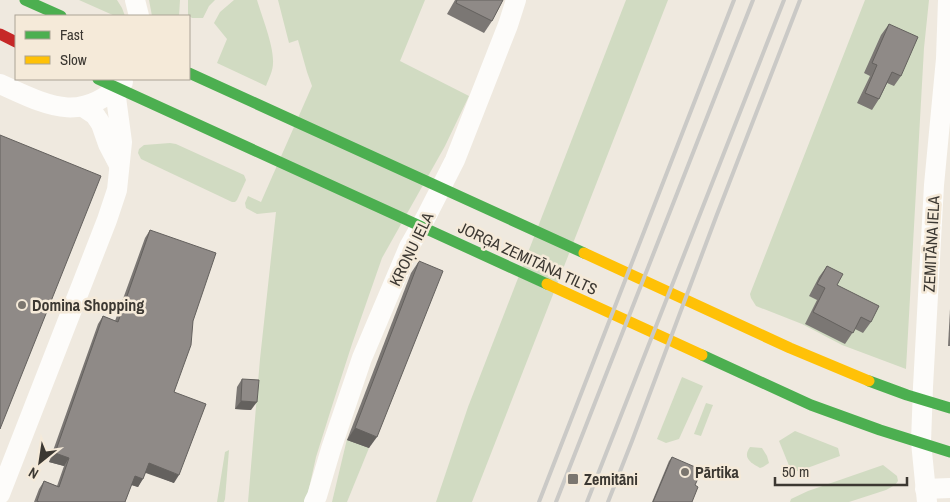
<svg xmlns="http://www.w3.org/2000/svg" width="950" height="502" viewBox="0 0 950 502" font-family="'Archivo Narrow',sans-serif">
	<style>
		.green { fill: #d1dbc2 }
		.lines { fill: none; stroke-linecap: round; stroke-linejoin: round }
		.street { stroke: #fdfcfa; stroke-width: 20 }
		.fast { stroke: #4caf50; stroke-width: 11 }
		.slow { stroke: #ffc107; stroke-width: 11 }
		.jam { stroke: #c62828; stroke-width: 11 }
		.rail { stroke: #cac9c6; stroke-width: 4 }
		.wall { fill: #7b7774 }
		.shaded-wall { fill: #64615e }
		.building { fill: #8f8a87; stroke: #64615e }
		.poi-dot { fill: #7b766f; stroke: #f5ead9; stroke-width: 2 }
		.labels { text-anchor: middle; stroke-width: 5; stroke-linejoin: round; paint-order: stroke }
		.street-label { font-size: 16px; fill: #3c3832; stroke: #f5ead9 }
		.poi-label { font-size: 16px; font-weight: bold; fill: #3c3832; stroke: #f5ead9; text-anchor: start }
	</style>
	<rect width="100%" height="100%" fill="#efe9df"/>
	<g class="green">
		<polygon points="79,0 117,0 122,8 125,16 115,16"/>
		<polygon points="149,0 180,0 179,16 152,16"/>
		<polygon points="188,0 215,0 209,6 203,18 192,18 188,15"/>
		<path d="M234 0H257C262 17 274 46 273 63 273 71 269 78 266 86L217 63 227 39 214 23 220 12Z"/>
		<polygon points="278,0 425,0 400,61 469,96 445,146 382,258 352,344 333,403 316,457 306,502 248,502 260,359 276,212 257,214 246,208 245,203 248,196 261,202 312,86 307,72 298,40 289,43"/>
		<polygon points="626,0 668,0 472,502 436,502 468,407"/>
		<polygon points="865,0 929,0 924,48 906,369 842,345 802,324 756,306 751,298 750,294"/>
		<polygon points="170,143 176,144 244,175 246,180 237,200 235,202 232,202 141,159 138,153 139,149 144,145"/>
		<polygon points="682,377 703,386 679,439 666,443 657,439"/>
		<polygon points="706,403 713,405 701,436 694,434"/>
		<polygon points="795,431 838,448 840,456 799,471 794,471 790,468 779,441"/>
		<polygon points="347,439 369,448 347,502 332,502"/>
		<path d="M750 447 762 448 767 456 769 463 763 467 760 468C751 463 742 458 750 447Z"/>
		<polygon points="229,450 225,499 224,502 217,502 225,452"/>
		<polygon points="883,465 897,476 898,481 895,485 886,490 849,502 790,502 791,499 808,491"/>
	</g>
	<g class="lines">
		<g class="street">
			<polyline points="135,0 139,16"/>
			<path d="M0 84C47 105 80 125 123 82"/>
			<polyline points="83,107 95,115 101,124 108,144 119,165"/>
			<polyline points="925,489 950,488"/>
			<polyline points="0,494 107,220 117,190 122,142 115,90"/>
			<polyline points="314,502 317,496 331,449 362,358 409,247 426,217 455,160 508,25 516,0"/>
			<polyline points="927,502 921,442 923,387 934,185 946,59 948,0"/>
		</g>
		<g class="fast">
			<polyline points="25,0 61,16"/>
			<polyline points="189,73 584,253"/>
			<polyline points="98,79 547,284"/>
			<polyline points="702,355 811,405 880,430 950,452"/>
			<polyline points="869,381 907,395 950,408"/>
		</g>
		<g class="slow">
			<polyline points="584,253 790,348 869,381"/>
			<polyline points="547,284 702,355"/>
		</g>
		<polyline class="jam" points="0,34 16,42"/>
		<g class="rail">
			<polyline points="539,502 734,0"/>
			<polyline points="556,502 753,0"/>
			<polyline points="587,502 784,0"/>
			<polyline points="608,502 632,441 716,217 800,0"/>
		</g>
	</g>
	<g class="wall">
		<polygon points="455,0 503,0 492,21 484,33 447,14"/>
		<polygon points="889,24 901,76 894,86 887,83 879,99 872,110 857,103 870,76 864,73 881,35"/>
		<polygon points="150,230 193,321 174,392 174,483 146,472 138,487 131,485 125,502 34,502 39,489 44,481 57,486 64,466 49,462 98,324 103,316 115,321 145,238"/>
		<polygon points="419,261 369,448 347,440 411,273"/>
		<polygon points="827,266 837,285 871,322 863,333 855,329 845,344 805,324 817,300 809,296 819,277"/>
		<polygon points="950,309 950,346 948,346"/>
		<polygon points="242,379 251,410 235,409 237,387"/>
		<polygon points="672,457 695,485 692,502 652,502 669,461"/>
	</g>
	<g class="shaded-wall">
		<polygon points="241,401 257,402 251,410 235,409"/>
		<polygon points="355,428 377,437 369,448 347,440"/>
		<polygon points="55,453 69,458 64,466 49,462"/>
		<polygon points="149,463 179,475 174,483 143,472"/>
		<polygon points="135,476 143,479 138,487 129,484"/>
	</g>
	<g class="building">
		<polygon points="457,0 503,0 492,21 456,3"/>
		<polygon points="889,24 918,37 901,76 892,72 879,99 865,93 877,65 872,63"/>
		<polygon points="0,135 101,176 0,429"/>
		<polygon points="150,230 216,253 193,321 191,345 174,392 206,404 179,475 149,463 143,479 135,476 125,502 39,502 37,501 44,481 59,487 69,458 55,453 103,316 118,322"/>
		<polygon points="419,261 443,271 377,437 355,428"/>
		<polygon points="827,266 843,274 837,285 879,306 871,322 861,317 853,333 813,312 825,288 817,284"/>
		<polygon points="242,379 259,380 257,402 241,401"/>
		<polygon points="672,457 702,470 695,485 698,487 692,502 653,502"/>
	</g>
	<g class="poi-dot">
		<circle cx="22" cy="305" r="5"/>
		<circle cx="685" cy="472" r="5"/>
		<rect x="567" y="473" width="12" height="12" rx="2.5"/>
	</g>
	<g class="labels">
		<g class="street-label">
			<text transform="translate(931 244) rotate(-87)" y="6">ZEMITĀNA IELA</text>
			<text transform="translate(411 249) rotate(-64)" y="6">KROŅU IELA</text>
			<text transform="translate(528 258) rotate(25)" y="6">JORĢA ZEMITĀNA TILTS</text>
		</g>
		<g class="poi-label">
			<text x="32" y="311">Domina Shopping</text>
			<text x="695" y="478">Pārtika</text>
			<text x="584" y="485">Zemitāni</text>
		</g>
	</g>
	<rect x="15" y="15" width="175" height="65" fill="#f5ead9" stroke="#aba396"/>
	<rect x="25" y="31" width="25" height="8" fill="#4caf50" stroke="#aba396"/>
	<text x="60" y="40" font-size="15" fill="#3c3832">Fast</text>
	<rect x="25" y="56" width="25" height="8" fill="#ffc107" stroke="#aba396"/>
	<text x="60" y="65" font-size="15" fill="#3c3832">Slow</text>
	<g transform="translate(40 462) rotate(210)" stroke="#f5ead9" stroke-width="4" paint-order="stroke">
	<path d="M0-4L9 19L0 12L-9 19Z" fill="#3c3832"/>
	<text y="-8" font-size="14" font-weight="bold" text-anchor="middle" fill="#3c3832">N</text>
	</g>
	<path d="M775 477v8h132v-8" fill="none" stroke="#3c3832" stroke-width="2.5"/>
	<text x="782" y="477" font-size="15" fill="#3c3832" stroke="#f5ead9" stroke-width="4" paint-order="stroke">50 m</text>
</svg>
